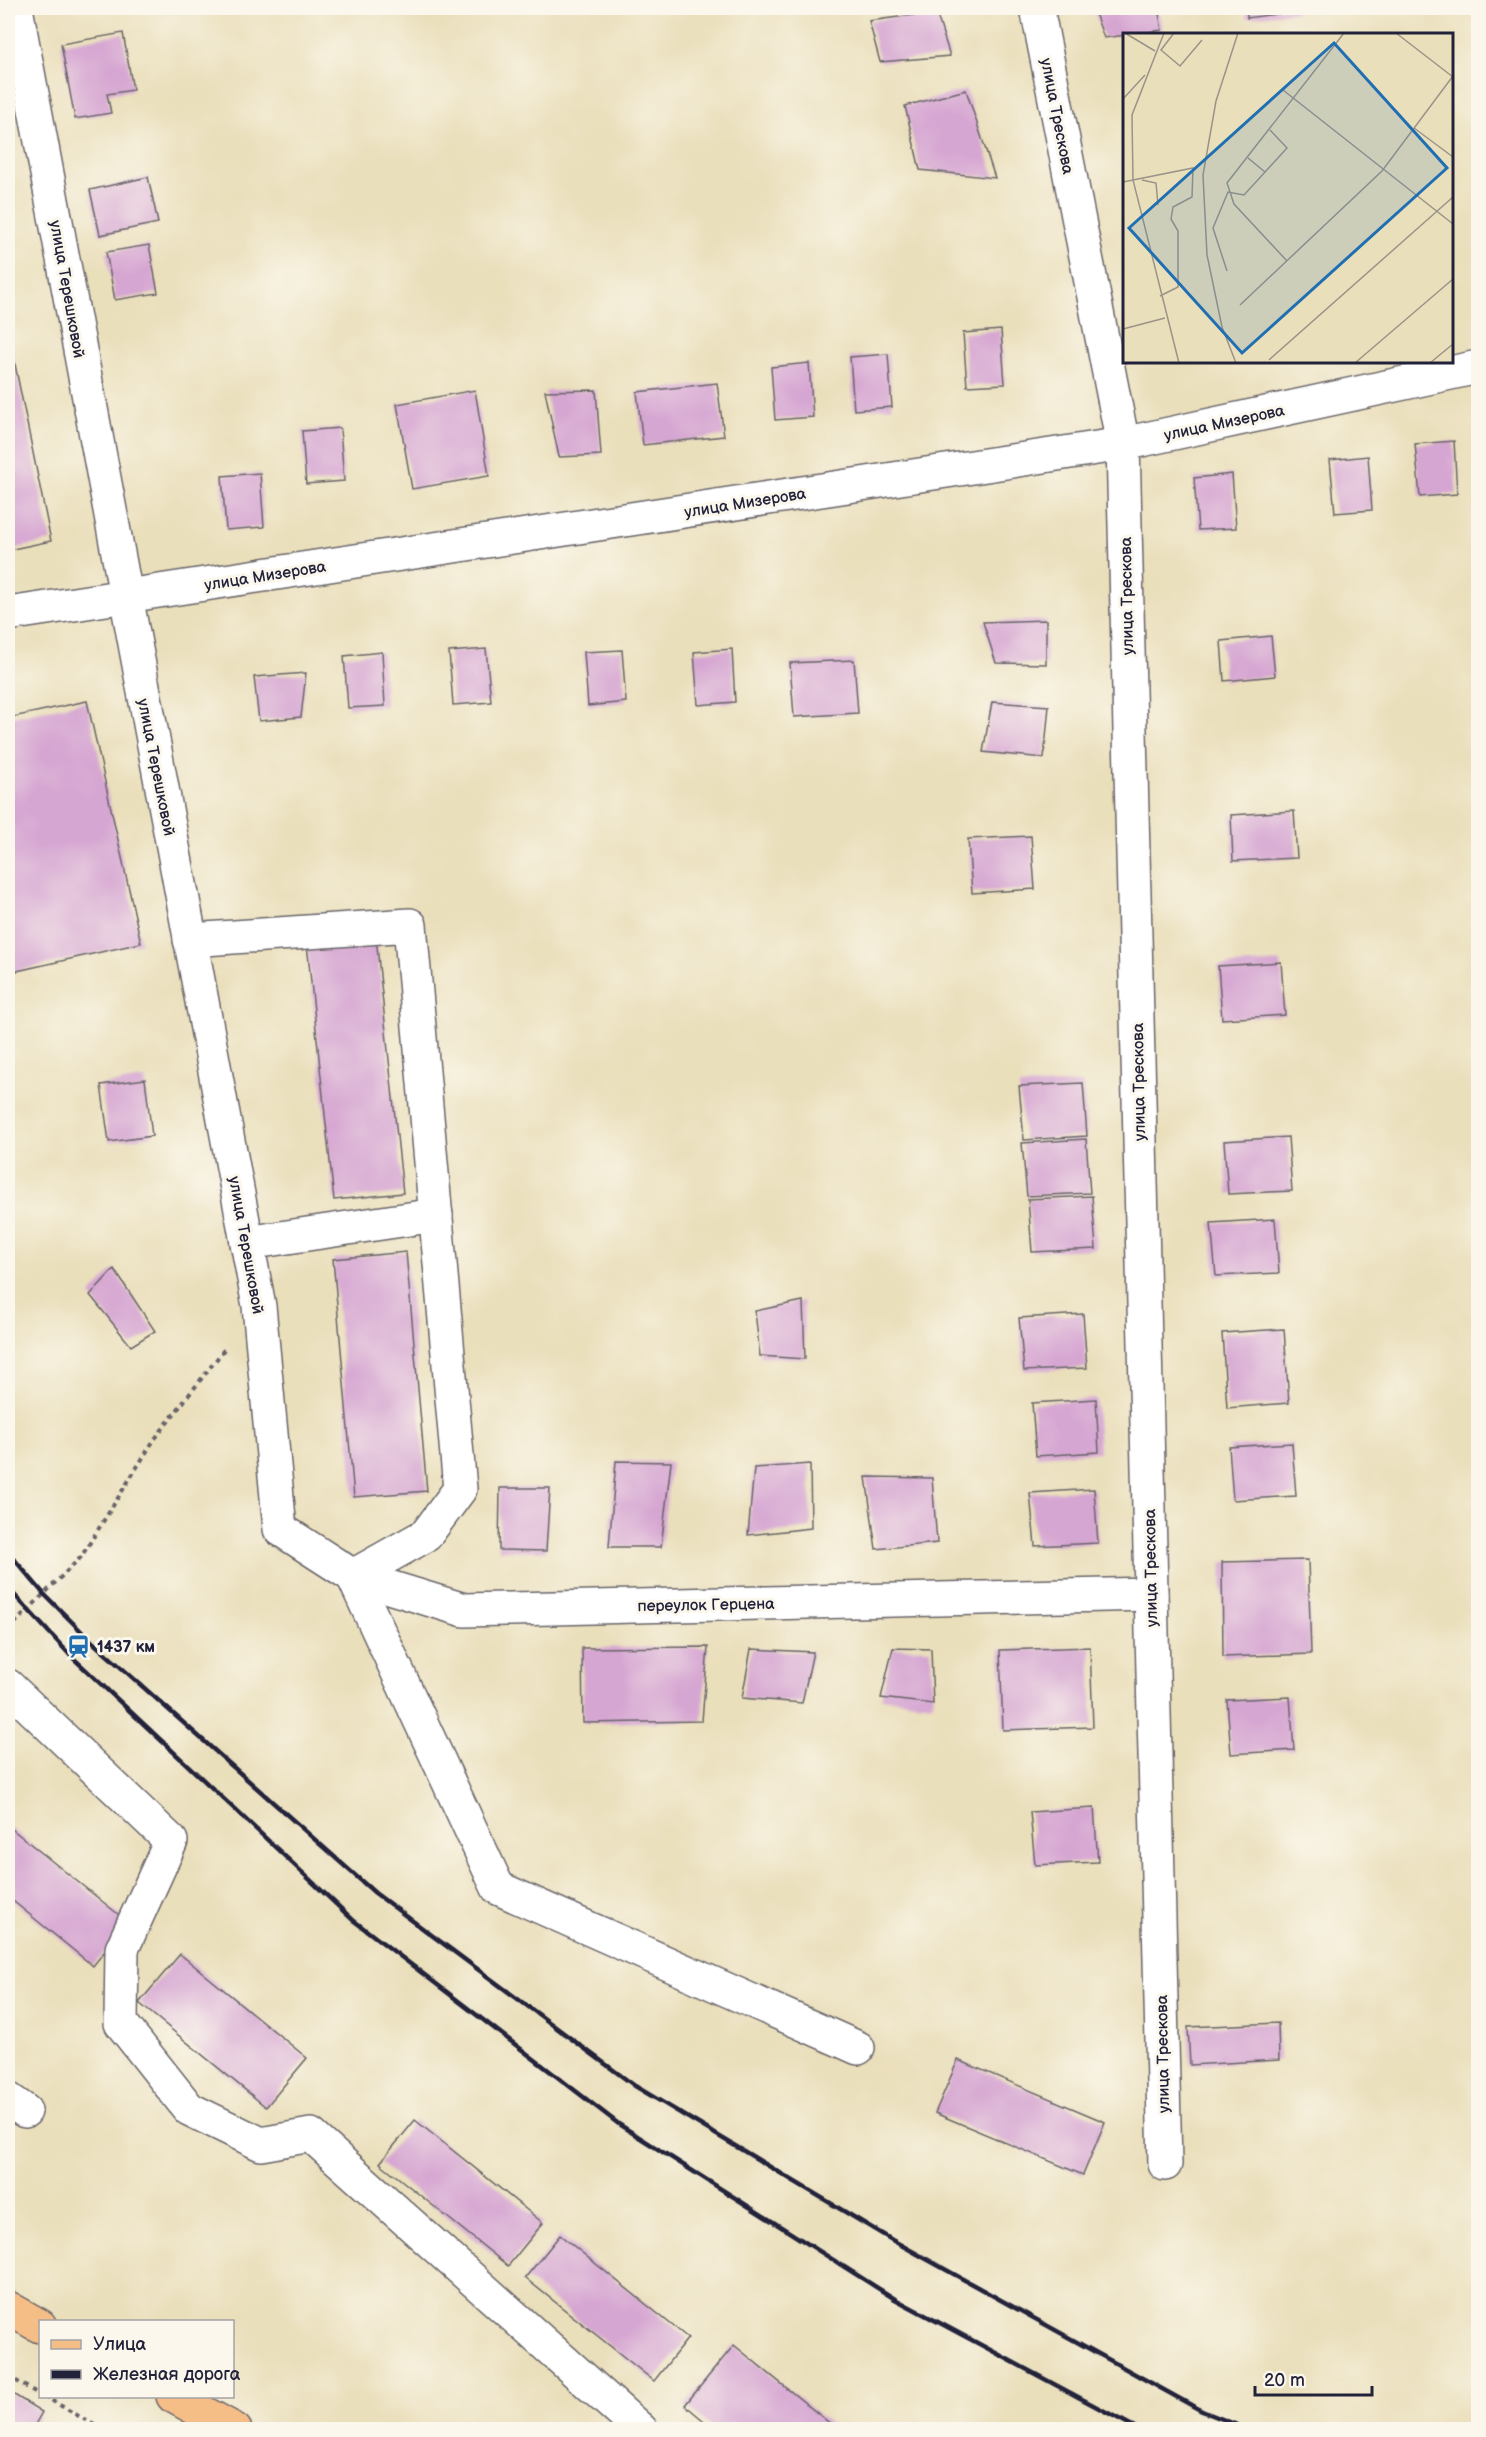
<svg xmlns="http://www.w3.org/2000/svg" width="1486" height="2437" viewBox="0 0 1486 2437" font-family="'Balsamiq Sans',sans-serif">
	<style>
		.building { fill: #d6a6d2 }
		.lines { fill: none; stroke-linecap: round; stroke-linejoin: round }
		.minor-casing { stroke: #686468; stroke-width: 36 }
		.major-casing { stroke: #686468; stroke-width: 36 }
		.path { stroke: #686468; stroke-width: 4; stroke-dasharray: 4.5 4.5; stroke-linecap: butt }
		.minor { stroke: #fff; stroke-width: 33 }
		.major { stroke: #f6be87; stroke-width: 33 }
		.rail { stroke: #22223b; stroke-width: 4.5 }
		.labels { text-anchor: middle; stroke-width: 6; stroke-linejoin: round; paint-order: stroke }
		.street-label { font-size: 16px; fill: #22223b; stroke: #fbf7ec }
		.poi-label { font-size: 16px; font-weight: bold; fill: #22223b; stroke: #fbf7ec; text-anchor: start }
		.inset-road { fill: none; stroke: #9a9388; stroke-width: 1.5 }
		.view { fill: #1f6fb2; fill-opacity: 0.15; stroke: #1f6fb2; stroke-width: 3 }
		.inset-edge { fill: none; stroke: #22223b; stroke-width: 3 }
	</style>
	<rect width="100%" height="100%" fill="#fbf7ec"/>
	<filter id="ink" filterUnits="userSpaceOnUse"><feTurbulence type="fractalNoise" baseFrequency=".0167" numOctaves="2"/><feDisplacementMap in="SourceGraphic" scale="12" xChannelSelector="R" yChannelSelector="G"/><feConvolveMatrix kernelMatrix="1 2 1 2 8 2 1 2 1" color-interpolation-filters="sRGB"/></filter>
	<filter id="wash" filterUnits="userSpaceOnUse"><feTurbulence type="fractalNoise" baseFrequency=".008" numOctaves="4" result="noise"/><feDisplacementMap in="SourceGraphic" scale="24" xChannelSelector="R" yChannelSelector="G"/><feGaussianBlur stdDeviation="1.35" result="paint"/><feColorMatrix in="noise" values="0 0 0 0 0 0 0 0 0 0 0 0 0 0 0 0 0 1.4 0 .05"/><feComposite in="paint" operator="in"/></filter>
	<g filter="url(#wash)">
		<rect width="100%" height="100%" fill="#eadfbb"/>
		<g id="blocks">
			<g class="building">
				<polygon points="1093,8 1158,8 1162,30 1104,38"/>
				<polygon points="1247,8 1312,8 1312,9 1247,18"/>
				<polygon points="936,12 950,56 880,62 869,21"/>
				<polygon points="123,33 133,90 107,94 111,113 75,119 61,44"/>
				<polygon points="966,90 995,178 920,170 905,106"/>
				<polygon points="148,177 158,223 100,235 90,190"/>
				<polygon points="149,245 158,293 115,300 106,252"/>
				<polygon points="8,330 51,541 8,550"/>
				<polygon points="1001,330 1005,384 967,386 963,333"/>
				<polygon points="888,354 892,407 854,410 850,357"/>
				<polygon points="809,363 813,417 775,420 771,367"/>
				<polygon points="717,383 724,436 643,445 637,392"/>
				<polygon points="475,390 489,476 412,489 397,404"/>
				<polygon points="596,390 601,455 559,457 545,391"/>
				<polygon points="340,428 344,481 306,484 302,431"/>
				<polygon points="1454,441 1457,494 1420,497 1415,444"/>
				<polygon points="1368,456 1372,510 1335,513 1330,460"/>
				<polygon points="260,473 264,527 226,530 222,476"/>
				<polygon points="1232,474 1236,528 1198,530 1194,478"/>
				<polygon points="1046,620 1046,664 996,663 983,622"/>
				<polygon points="1271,636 1275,676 1224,681 1221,641"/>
				<polygon points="486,649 491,702 453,705 449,652"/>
				<polygon points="732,649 735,702 698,705 694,652"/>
				<polygon points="622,650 626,702 588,706 584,652"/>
				<polygon points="382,652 385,706 348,708 344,656"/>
				<polygon points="854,660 858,713 794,717 790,663"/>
				<polygon points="306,673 301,717 259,721 254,677"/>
				<polygon points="87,701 141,943 8,973 8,718"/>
				<polygon points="992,702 1049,706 1044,758 983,752"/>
				<polygon points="1294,811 1297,858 1233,861 1231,815"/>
				<polygon points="1031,836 1035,889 972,893 968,839"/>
				<polygon points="376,937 403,1193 334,1200 307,944"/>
				<polygon points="1281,962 1285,1015 1222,1019 1218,966"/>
				<polygon points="145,1079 152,1136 109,1142 101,1085"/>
				<polygon points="1083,1083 1087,1136 1024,1140 1019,1086"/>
				<polygon points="1288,1137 1292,1191 1228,1194 1224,1141"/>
				<polygon points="1086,1139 1090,1193 1027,1196 1022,1143"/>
				<polygon points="1092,1196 1096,1249 1032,1252 1028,1199"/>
				<polygon points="1275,1219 1279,1273 1216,1276 1211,1223"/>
				<polygon points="406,1252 427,1491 354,1497 333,1259"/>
				<polygon points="114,1269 155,1331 131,1346 90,1295"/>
				<polygon points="803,1301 805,1359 760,1356 755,1311"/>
				<polygon points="1083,1314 1087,1368 1024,1371 1019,1318"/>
				<polygon points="1284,1329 1289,1403 1227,1408 1222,1333"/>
				<polygon points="1096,1399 1099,1452 1036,1456 1032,1403"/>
				<polygon points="1292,1443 1296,1496 1233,1500 1229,1447"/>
				<polygon points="616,1461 671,1462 661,1547 609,1547"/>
				<polygon points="810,1464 811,1528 748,1535 754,1468"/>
				<polygon points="866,1477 932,1478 937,1543 876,1549"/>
				<polygon points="500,1488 550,1488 546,1551 499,1550"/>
				<polygon points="1094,1489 1098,1543 1035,1546 1030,1493"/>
				<polygon points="1308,1560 1311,1654 1223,1657 1222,1562"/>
				<polygon points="708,1647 702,1721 583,1723 582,1648"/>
				<polygon points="1090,1647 1093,1727 1003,1730 1000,1650"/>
				<polygon points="893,1648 931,1649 933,1704 881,1698"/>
				<polygon points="751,1649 813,1652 802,1703 742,1698"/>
				<polygon points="1290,1697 1294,1750 1231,1754 1227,1700"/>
				<polygon points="1094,1808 1098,1862 1035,1865 1030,1812"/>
				<polygon points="8,1826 128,1922 93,1966 8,1897"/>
				<polygon points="180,1954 307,2058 266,2107 139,2003"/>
				<polygon points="1278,2023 1279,2060 1190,2065 1188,2027"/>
				<polygon points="958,2060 1105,2122 1083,2175 935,2113"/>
				<polygon points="415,2120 543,2223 508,2266 380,2163"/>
				<polygon points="560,2235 688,2338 654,2381 525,2278"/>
				<polygon points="734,2345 838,2430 715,2430 685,2405"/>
				<polygon points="8,2391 42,2412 32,2430 8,2430"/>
			</g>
		</g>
	</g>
	<g filter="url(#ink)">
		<use href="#blocks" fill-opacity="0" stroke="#686468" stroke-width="1.5"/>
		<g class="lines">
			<defs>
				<g id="minor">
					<polyline points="16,8 259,1306 280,1529 353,1576 464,1610 1151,1594"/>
					<polyline points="1037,8 1123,444 1165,2164"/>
					<polyline points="8,614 1123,444 1478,367"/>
					<polyline points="190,940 410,925 460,1489 426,1535 353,1576 498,1888 858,2048"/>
					<polyline points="247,1243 436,1215"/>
					<polyline points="8,1686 171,1841 122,1949 121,2023 189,2109 261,2144 311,2135 641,2430"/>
					<polyline points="8,2099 25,2111"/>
				</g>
				<g id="major">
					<polyline points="8,2308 40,2326"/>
					<polyline points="173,2396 235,2430"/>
				</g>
			</defs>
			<use href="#minor" class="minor-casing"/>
			<use href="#major" class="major-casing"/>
			<g class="path">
				<polyline points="8,1630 81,1557 154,1440 226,1347"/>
				<polyline points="8,2376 40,2395"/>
				<polyline points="44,2396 103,2430"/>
			</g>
			<use href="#minor" class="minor"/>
			<use href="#major" class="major"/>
			<g class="rail">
				<polyline points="8,1552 44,1594 88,1638 375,1893 635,2086 892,2240 1202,2411 1250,2430"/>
				<polyline points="8,1588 70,1655 353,1920 620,2125 895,2299 1140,2430"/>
			</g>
		</g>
	</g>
	<defs>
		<symbol id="station-bare" viewBox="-9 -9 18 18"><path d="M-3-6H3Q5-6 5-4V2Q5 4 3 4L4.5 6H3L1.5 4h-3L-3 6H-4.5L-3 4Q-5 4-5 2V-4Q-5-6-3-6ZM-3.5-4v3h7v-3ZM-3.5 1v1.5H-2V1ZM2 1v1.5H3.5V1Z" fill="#1f6fb2" stroke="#fbf7ec" stroke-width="2.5" paint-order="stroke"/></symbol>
	</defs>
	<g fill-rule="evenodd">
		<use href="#station-bare" x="62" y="1630" width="33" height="33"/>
	</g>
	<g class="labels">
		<g class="street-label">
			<text transform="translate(1058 116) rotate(79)" y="6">улица Трескова</text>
			<text transform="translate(68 289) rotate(80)" y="6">улица Терешковой</text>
			<text transform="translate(1224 422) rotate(-12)" y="6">улица Мизерова</text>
			<text transform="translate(745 502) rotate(-9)" y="6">улица Мизерова</text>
			<text transform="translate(265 575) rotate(-9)" y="6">улица Мизерова</text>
			<text transform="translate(1126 596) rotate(-91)" y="6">улица Трескова</text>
			<text transform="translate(157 767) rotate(79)" y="6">улица Терешковой</text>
			<text transform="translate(1138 1082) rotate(-91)" y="6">улица Трескова</text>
			<text transform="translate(247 1245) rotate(80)" y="6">улица Терешковой</text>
			<text transform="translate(1150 1568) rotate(-91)" y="6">улица Трескова</text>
			<text transform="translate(706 1604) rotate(-1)" y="6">переулок Герцена</text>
			<text transform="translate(1162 2054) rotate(-91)" y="6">улица Трескова</text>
		</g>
		<g class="poi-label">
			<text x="97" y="1652">1437 км</text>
		</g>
	</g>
	<g transform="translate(1123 33)">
		<rect width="330" height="330" fill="#eadfbb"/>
		<path class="inset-road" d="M2 0 32 18M41 0 9 82 10 147 56 330M51 0 38 17 57 33 79 7M273 0 330 44M160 57 330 191M0 66 22 42M291 95 330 124M125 125 142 139M19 147 33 150 35 172M0 149 70 135 69 164 50 174 48 186 55 198V254L37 263M164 228 111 171 104 150 221 0M104 238 90 195 105 159 121 162 164 115 147 97M117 272 259 138 330 43M0 296 42 285M146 327 330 164M113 330 99 294 84 222 80 142 93 68 115 0M232 330 330 246M307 330 330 311"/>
		<path class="view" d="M211 10 324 135 119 320 6 195Z"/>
		<rect width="330" height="330" class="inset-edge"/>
	</g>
	<rect width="1486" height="2437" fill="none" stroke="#fbf7ec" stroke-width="30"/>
	<rect x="39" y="2320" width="195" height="78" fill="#fbf7ec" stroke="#a4a2a5" stroke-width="1.5"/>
	<rect x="51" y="2340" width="30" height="9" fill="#f6be87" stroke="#a4a2a5" stroke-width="1.5"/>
	<text x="93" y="2350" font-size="18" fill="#22223b">Улица</text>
	<rect x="51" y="2370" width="30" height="9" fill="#22223b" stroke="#a4a2a5" stroke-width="1.5"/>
	<text x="93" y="2380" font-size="18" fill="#22223b">Железная дорога</text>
	<path d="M1255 2386v9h117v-9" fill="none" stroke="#22223b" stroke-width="3"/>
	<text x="1264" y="2386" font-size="18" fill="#22223b" stroke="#fbf7ec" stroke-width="4.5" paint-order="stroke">20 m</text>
</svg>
